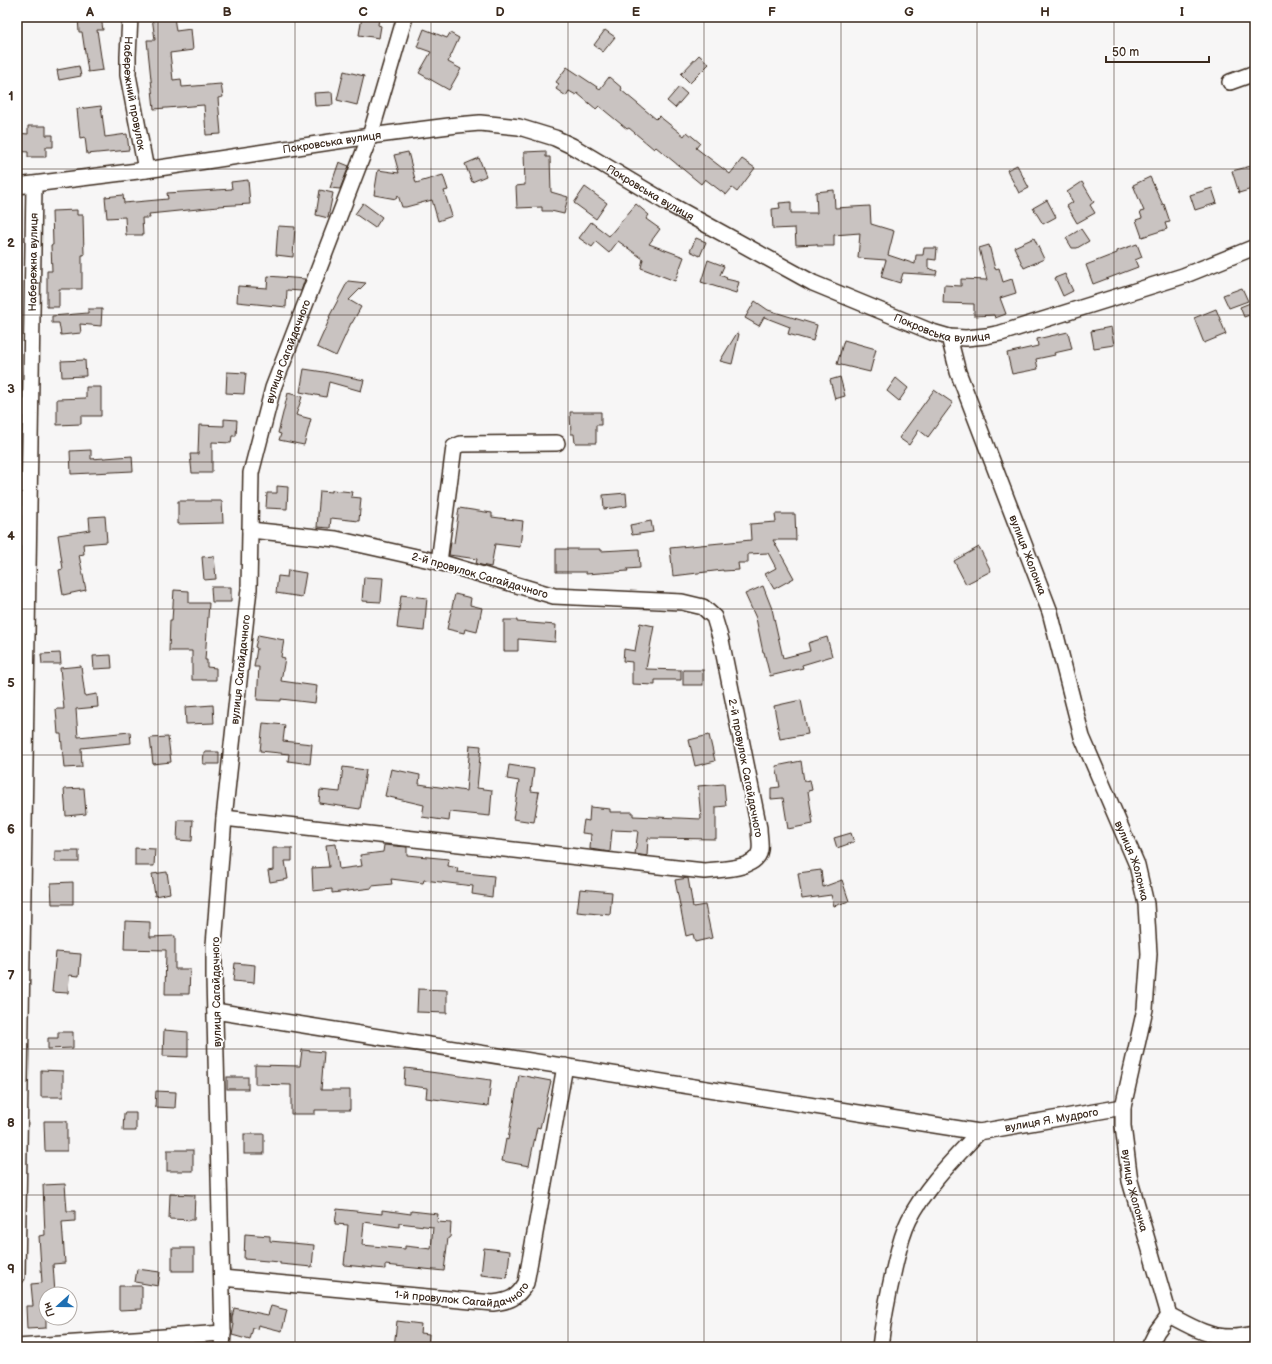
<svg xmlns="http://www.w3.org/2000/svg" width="1272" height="1364" viewBox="0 0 1272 1364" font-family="'Balsamiq Sans',sans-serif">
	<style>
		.building { fill: #c9c3c1; stroke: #3b2a1e; fill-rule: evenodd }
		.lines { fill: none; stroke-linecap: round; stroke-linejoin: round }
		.minor-casing { stroke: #3b2a1e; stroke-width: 18 }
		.minor { stroke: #fff; stroke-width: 15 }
		.grid { fill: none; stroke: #3b2a1e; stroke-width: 1; stroke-opacity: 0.55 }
		.labels { text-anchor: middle; stroke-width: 3.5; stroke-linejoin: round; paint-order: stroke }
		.street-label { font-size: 11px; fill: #3b2a1e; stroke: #fff }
		.neatline { fill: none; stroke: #3b2a1e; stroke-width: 1.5 }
		.grid-label { font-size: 13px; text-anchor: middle; font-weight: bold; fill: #3b2a1e }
	</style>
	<rect width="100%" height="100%" fill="#f7f6f6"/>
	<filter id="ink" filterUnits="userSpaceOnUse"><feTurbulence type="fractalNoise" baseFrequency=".025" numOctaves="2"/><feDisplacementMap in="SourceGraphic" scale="8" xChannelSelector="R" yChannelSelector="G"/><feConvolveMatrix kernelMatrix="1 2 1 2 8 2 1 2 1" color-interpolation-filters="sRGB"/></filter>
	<g filter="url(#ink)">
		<g class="building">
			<polygon points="78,17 101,17 103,30 97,30 103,70 88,72 82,32 79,32"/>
			<polygon points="152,17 174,17 176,31 191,29 193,50 170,53 173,80 181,79 182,87 221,84 223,97 218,98 221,134 206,135 204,105 154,109 147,40 155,40"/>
			<polygon points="362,17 379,18 378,25 381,26 379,38 359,35"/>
			<polygon points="424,29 447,38 450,33 459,38 448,62 461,69 449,90 419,73 431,52 417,47"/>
			<polygon points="605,30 615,37 603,52 594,45"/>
			<polygon points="699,55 709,64 690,83 681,74"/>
			<polygon points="79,66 81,76 59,80 57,70"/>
			<polygon points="567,67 600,89 609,77 622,88 621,90 656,119 659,116 684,136 687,132 700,143 696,148 730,174 742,159 755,168 737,192 732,188 726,195 705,179 701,184 656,147 654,149 629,128 627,129 599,106 596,109 577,93 576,95 569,91 566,96 556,89 559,84 556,82"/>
			<polygon points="344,71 364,76 357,105 337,100"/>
			<polygon points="679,87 687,94 675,108 667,101"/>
			<polygon points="332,92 333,105 315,106 314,93"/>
			<polygon points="101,106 105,137 127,134 129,150 87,154 85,137 80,138 77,109"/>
			<polygon points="28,126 46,126 46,135 53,135 53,147 46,147 46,157 28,157 28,152 17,151 17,133 28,134"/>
			<polygon points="546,151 546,157 550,157 551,192 568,197 564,214 551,211 542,211 542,207 517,208 516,186 525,185 524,152"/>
			<polygon points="408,152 416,183 443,175 448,190 444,191 452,216 438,221 432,200 406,207 402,207 398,195 396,199 374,195 378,170 399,173 394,155"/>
			<polygon points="479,158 486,176 472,182 465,164"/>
			<polygon points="339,162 349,166 340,189 330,188"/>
			<polygon points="1017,165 1029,188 1019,193 1007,170"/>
			<polygon points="1255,165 1255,188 1239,193 1232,171"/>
			<polygon points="1150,177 1163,205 1164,204 1170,222 1165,223 1167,229 1142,237 1136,220 1142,218 1140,212 1144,211 1133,185"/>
			<polygon points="248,180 250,204 218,206 218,207 149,214 150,218 142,218 143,235 126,235 125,217 107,218 105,197 123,195 124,203 168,199 167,193 232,189 231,182"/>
			<polygon points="1082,182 1094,202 1090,205 1095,213 1077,223 1067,206 1073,202 1067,192"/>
			<polygon points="585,187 607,203 596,219 574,203"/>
			<polygon points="1212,188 1217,203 1195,210 1190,195"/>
			<polygon points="320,190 333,193 328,218 316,215"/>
			<polygon points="834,190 835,208 870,206 871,224 894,231 888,255 915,264 916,255 923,255 924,248 937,248 936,260 928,259 928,268 937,271 936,275 903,273 900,283 881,277 886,260 858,258 860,233 834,235 834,246 817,246 817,244 796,245 795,228 773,229 772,209 780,208 779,203 791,202 791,213 817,213 816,192"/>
			<polygon points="1047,200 1056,217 1043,224 1033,208"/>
			<polygon points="363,203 382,217 375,228 355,214"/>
			<polygon points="636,204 649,215 646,219 660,229 649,244 684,257 675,281 641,268 643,259 618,241 609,253 596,242 592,247 579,238 591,222 609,236"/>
			<polygon points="77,210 77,215 83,215 84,255 82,255 82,289 59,289 59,307 47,307 47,271 52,271 51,245 53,245 52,211"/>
			<polygon points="278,226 295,227 293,257 276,255"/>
			<polygon points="1081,229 1089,241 1077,248 1072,248 1066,238"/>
			<polygon points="696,238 706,242 700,256 690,251"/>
			<polygon points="1034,238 1044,259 1024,268 1014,247"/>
			<polygon points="1137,244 1142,257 1135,260 1138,267 1093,284 1086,265 1117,253 1117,251"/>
			<polygon points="989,245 995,269 999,268 1003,282 1012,279 1016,293 1000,298 1006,314 995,318 994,315 974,316 974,304 943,303 944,285 961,286 961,279 987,280 979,248"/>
			<polygon points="708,260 724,266 720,275 727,278 726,279 739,282 736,293 701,282"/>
			<polygon points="1065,274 1073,291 1063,296 1055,278"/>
			<polygon points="268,276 305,279 301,291 287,290 286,307 237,302 238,286 267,288"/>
			<polygon points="348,281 366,283 349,300 361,307 352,323 351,323 336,356 317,347 330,318 329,317"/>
			<polygon points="1242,288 1248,301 1229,308 1223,295"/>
			<polygon points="755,301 768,310 817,325 813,341 788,334 790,327 764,317 759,326 745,318"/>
			<polygon points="1255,301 1255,313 1244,317 1240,307"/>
			<polygon points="88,309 102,309 101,326 80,324 81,333 61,335 59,323 52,323 52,316 88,313"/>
			<polygon points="1216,309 1226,334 1204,343 1194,318"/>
			<polygon points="1111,327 1114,345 1094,348 1091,331"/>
			<polygon points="1068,332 1072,349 1054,353 1055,355 1036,359 1038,369 1012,374 1007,353 1038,346 1037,339"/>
			<polygon points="737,333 739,334 732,364 720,361"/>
			<polygon points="844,340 876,349 870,372 837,364"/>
			<polygon points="85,360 86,376 62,377 61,361"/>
			<polygon points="304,369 324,372 364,380 361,391 329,382 326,397 300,392"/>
			<polygon points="227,372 246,373 244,394 226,393"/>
			<polygon points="840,377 845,396 835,399 830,380"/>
			<polygon points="896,378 908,388 899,401 887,391"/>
			<polygon points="86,387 101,387 101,416 81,416 81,424 57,425 57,399 86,398"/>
			<polygon points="934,390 953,403 928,437 919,430 909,445 899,438"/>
			<polygon points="288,393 302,397 296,415 311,419 304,445 279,440 281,434 278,433"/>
			<polygon points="570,412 601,412 601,425 596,425 596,443 575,443 574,434 571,434"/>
			<polygon points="224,419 237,420 236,436 232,436 231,443 212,442 212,473 192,473 190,454 198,454 199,425 224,426"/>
			<polygon points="91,450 91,459 132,456 133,471 71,474 70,451"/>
			<polygon points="277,486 288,487 287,509 266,508 267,493 277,493"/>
			<polygon points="332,490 352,492 351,497 361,498 359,521 331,518 330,528 317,527 320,491 332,492"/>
			<polygon points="626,493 627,506 604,509 603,495"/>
			<polygon points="178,501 222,501 223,523 178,524"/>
			<polygon points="459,508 492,513 492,517 523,521 520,547 495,544 491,567 476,564 477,559 449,555 451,542 454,543"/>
			<polygon points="775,514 795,514 796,540 773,540 794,578 774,589 765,574 776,568 768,553 748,554 748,563 738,563 739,570 723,571 723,570 673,576 670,548 751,540 750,524 776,522"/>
			<polygon points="105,516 107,542 83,544 84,554 79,555 86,590 63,595 59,570 63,569 58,535 90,530 89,517"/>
			<polygon points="651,521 653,532 632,535 630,525"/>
			<polygon points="979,547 991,571 966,584 954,561"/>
			<polygon points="556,549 601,549 601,551 639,549 640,568 627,569 628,571 586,574 586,572 556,572"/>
			<polygon points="214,556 216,579 204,580 202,557"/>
			<polygon points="288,570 306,573 302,597 276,593 278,576 287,577"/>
			<polygon points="364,577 383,578 381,602 362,601"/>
			<polygon points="763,586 772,609 783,658 810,651 808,643 827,637 832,656 802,665 803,668 770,676 764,652 763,652 756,618 745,594"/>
			<polygon points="211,587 231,587 231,602 212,602"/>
			<polygon points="174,590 189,591 189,603 209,603 205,660 207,660 207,667 216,668 216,680 192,680 192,651 169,651 170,620 172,620"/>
			<polygon points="455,594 471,598 470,605 482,608 477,632 465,629 464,633 447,629"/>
			<polygon points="401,595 427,598 424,631 397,628"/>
			<polygon points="504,620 517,620 517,622 556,625 555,642 518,639 518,651 504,651"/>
			<polygon points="640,623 654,626 646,669 681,670 681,680 655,680 655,685 632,684 632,662 623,661 624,649 635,651"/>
			<polygon points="258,635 284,640 281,657 285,658 281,681 317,686 315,703 281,699 281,701 257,700 259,667 254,667 257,648 255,647"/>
			<polygon points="60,653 61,664 42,664 41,654"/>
			<polygon points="111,655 112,668 94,669 93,656"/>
			<polygon points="81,666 85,696 97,694 98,707 76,709 78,737 130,732 131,743 81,748 82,767 64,768 61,734 58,734 56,709 64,709 60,668"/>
			<rect x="683" y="670" width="20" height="15"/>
			<polygon points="801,700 808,734 780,739 774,706"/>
			<polygon points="213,705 214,723 186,724 185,707"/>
			<polygon points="263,723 285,725 283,741 312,744 310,764 288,761 289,754 260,751"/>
			<polygon points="709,735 715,761 695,766 689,740"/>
			<polygon points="168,737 171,762 153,764 150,738"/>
			<polygon points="470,745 481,746 477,788 492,790 490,816 450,812 449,821 422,817 424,805 385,796 391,769 420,775 419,784 466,791"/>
			<polygon points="204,752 219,752 219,764 203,764"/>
			<polygon points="801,761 804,781 810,780 812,790 808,791 813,824 788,829 783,798 771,799 771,788 780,787 776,766"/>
			<polygon points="509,765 534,769 531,791 539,792 534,822 513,819 519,781 507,779"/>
			<polygon points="343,767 366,770 360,809 319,803 320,790 340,792"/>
			<polygon points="724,784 726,806 716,807 716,839 648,838 647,856 635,854 638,831 612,830 610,852 590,849 591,834 582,833 584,820 589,821 590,807 610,809 610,812 633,812 633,816 701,819 698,786"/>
			<polygon points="84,788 86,814 66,816 64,789"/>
			<polygon points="178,820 193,820 192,841 177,840"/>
			<polygon points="851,833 854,842 837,848 834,838"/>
			<polygon points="336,844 339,869 362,866 360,855 383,852 384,845 407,847 407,855 449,859 448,866 458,868 457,872 494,876 492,897 472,894 473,886 424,880 423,883 391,879 392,884 372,886 372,888 332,893 332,889 313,891 312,868 329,867 326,845"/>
			<polygon points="135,848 155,849 154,866 135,866"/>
			<polygon points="273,848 292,848 292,861 285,861 288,879 270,882 268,871 273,870"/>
			<rect x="55" y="851" width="24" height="11"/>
			<polygon points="821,870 823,887 842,880 849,901 834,906 831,895 802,899 798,873"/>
			<polygon points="167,872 170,893 155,896 152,874"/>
			<polygon points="688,878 693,907 705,905 712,938 695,942 693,934 686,936 675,880"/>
			<polygon points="73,882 73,904 52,904 51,883"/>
			<polygon points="580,889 612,892 610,915 577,912"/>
			<polygon points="125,921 150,922 150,937 175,936 175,969 190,969 189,994 165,994 166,950 124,949"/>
			<polygon points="56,952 81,954 79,976 69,975 68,993 52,992"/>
			<polygon points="235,963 255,965 254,983 233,981"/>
			<polygon points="418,989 447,990 447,1013 417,1012"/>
			<polygon points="164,1030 188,1032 188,1057 163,1056"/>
			<polygon points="58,1032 73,1032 73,1048 48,1049 48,1038 58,1038"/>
			<polygon points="302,1050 324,1052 321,1090 350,1090 350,1110 315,1110 315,1114 291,1114 291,1085 255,1084 255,1065 300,1066"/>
			<polygon points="405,1068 422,1070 422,1071 491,1080 488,1106 426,1098 427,1088 404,1085"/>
			<polygon points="41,1070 63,1071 63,1097 41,1097"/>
			<polygon points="519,1075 551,1081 540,1128 537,1127 529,1166 502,1161 506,1139 508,1140"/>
			<rect x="227" y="1077" width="21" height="12"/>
			<polygon points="156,1091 176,1092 175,1108 155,1107"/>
			<polygon points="124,1113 136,1113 136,1131 123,1131"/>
			<polygon points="44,1121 67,1121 67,1151 45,1151"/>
			<rect x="244" y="1134" width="20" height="20"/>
			<rect x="167" y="1150" width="26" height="21"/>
			<polygon points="65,1184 67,1211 75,1211 75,1221 62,1222 65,1263 53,1264 55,1294 46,1294 46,1328 27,1329 26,1306 33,1306 31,1284 42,1283 39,1236 45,1235 43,1185"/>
			<polygon points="170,1194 195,1195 194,1220 169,1219"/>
			<path d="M337 1209 382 1214V1210L411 1214V1211L438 1214 437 1222 451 1223 450 1238H448L444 1271 385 1265V1269L344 1265 348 1225 335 1224ZM364 1222 399 1227V1223L433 1227 431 1249 405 1246V1249L362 1245Z"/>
			<polygon points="245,1234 270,1236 270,1241 314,1245 312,1267 280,1264 280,1262 244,1259"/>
			<rect x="172" y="1248" width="22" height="23"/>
			<polygon points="484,1248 510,1251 507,1278 481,1275"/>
			<polygon points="137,1269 160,1272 158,1286 135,1282"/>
			<polygon points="119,1286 142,1286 142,1309 119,1310"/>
			<polygon points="271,1306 287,1310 282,1331 258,1325 257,1329 253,1328 250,1340 232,1335 234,1324 232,1323 232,1318 234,1308 268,1315"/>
			<polygon points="397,1321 421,1324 420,1333 429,1334 428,1347 394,1347"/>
		</g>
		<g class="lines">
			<defs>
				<g id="minor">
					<path id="s1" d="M130 17 128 56V75L146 170"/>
					<polyline points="1230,82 1255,73"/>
					<path id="s2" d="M17 186 146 170 370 136 457 125 480 123 519 127 555 138 572 146 669 204 813 283 932 332 949 337 966 338 986 336 1001 333 1183 276 1255 247"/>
					<path id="s3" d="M949 337 958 372 1050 612 1082 737 1137 865 1146 904 1149 954 1145 1009 1123 1107V1126L1130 1181 1169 1315C1190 1326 1209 1338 1233 1337 1240 1337 1248 1335 1255 1334"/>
					<polyline points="439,562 454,447 461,444 557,443"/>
					<path d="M224 818 704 871C720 869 757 870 760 850 761 843 759 835 759 828L721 640 714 617 703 607 682 602 554 596 439 562 336 539 250 530"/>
					<path id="s4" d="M215 1011 979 1132 1123 1107"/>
					<path id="s5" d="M17 1276 34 185"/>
					<path id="s6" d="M222 1278 493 1303C510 1301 517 1298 526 1283L565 1066"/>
					<polyline points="17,1347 223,1333"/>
					<path id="s7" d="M222 1347 223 1333 214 978V945L224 818 249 589 251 473 273 388 370 136 405 17"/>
					<path d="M880 1347C883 1320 888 1295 894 1269 898 1252 901 1236 909 1220 926 1186 954 1159 979 1132"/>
					<polyline points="1149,1347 1157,1331 1169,1315"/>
				</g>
			</defs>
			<use href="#minor" class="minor-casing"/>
			<use href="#minor" class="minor"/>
		</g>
	</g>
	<path class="grid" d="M158 17V1347M295 17V1347M431 17V1347M568 17V1347M704 17V1347M841 17V1347M977 17V1347M1114 17V1347M17 169H1255M17 315H1255M17 462H1255M17 609H1255M17 755H1255M17 902H1255M17 1049H1255M17 1195H1255"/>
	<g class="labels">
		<g class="street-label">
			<text dy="4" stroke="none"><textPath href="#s1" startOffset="77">Набережний провулок</textPath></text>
			<text dy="4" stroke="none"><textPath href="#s2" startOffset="318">Покровська вулиця</textPath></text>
			<text dy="4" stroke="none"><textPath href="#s2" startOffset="654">Покровська вулиця</textPath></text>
			<text dy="4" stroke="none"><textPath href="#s5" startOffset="1014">Набережна вулиця</textPath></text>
			<text dy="4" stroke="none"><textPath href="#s2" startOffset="978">Покровська вулиця</textPath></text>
			<text dy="4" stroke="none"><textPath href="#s7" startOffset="1003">вулиця Сагайдачного</textPath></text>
			<text dy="4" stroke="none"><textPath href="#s3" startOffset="232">вулиця Жолонка</textPath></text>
			<text transform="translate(480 575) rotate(16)" y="4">2-й провулок Сагайдачного</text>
			<text dy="4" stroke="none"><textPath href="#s7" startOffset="679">вулиця Сагайдачного</textPath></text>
			<text transform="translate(746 768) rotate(79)" y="4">2-й провулок Сагайдачного</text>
			<text dy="4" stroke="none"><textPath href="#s3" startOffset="556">вулиця Жолонка</textPath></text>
			<text transform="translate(216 992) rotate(-91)" y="4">вулиця Сагайдачного</text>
			<text dy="4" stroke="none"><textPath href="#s4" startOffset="847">вулиця Я. Мудрого</textPath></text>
			<text dy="4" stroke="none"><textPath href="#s3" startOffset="892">вулиця Жолонка</textPath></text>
			<text dy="4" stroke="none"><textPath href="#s6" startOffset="243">1-й провулок Сагайдачного</textPath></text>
		</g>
	</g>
	<rect width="1272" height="1364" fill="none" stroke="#fff" stroke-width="44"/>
	<g transform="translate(58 1306) rotate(249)"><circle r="19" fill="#ffffff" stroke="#b1aaa5"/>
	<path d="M0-3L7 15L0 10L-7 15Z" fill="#1f6fb2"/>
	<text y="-6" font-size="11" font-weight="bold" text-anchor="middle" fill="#3b2a1e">Пн</text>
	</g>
	<path d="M1106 56v6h103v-6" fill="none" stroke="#3b2a1e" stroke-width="2"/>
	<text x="1112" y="56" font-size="12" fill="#3b2a1e" stroke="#ffffff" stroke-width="3" paint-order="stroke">50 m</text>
	<rect x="22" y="22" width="1228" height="1320" class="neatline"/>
	<g class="grid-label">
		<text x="90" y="16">A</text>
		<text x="227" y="16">B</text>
		<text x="363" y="16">C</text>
		<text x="500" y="16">D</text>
		<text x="636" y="16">E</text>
		<text x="772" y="16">F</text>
		<text x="909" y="16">G</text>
		<text x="1045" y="16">H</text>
		<text x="1182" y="16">I</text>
		<text x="11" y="100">1</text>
		<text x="11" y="247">2</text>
		<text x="11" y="393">3</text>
		<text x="11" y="540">4</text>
		<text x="11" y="687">5</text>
		<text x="11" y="833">6</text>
		<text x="11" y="980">7</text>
		<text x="11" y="1127">8</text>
		<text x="11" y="1273">9</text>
	</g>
</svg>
